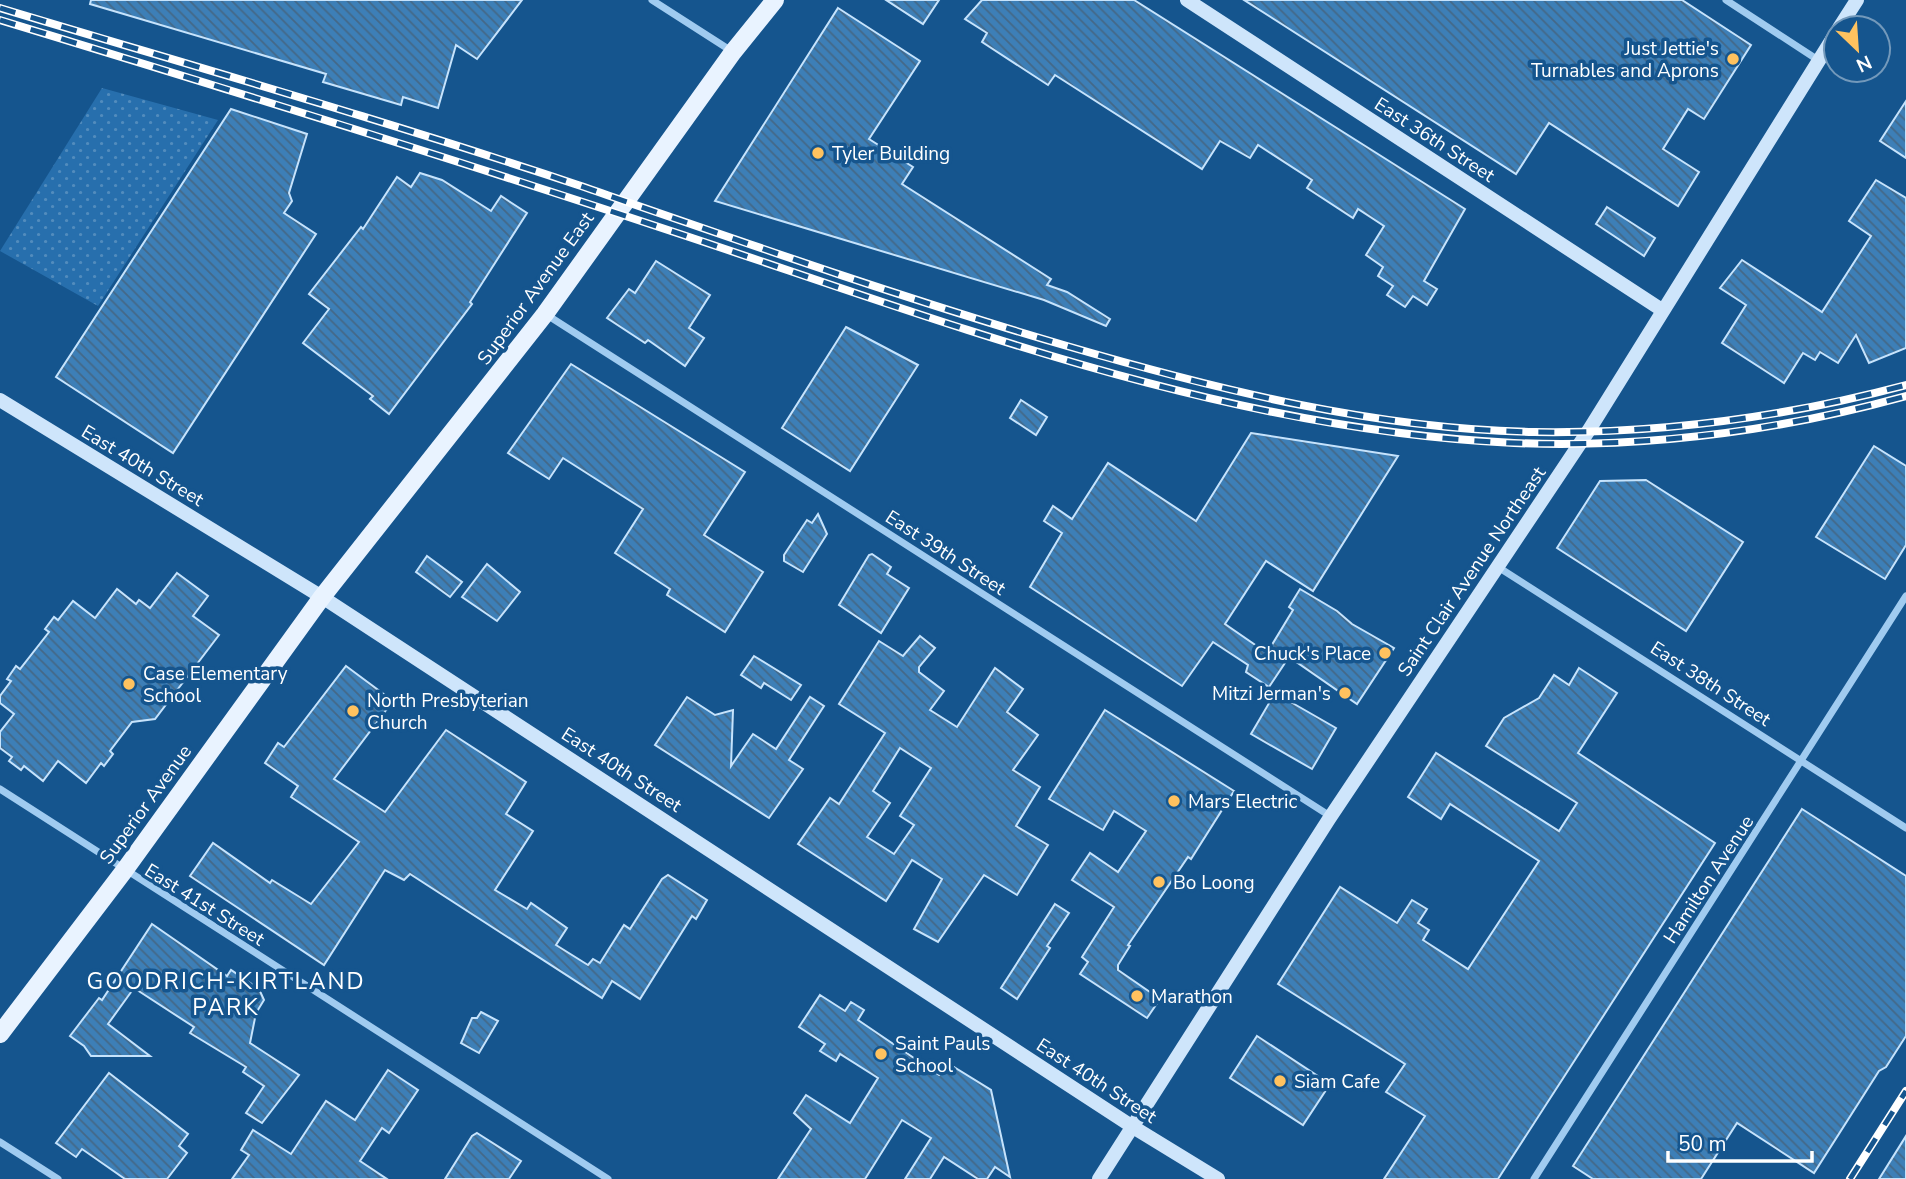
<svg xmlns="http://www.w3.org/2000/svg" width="1906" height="1179" viewBox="0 0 1906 1179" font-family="'Nunito Sans',sans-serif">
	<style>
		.grass { fill: url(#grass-dots) }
		.building { fill: url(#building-back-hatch); stroke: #c6e3fc; stroke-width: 2; fill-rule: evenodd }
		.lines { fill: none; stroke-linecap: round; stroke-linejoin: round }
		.street { stroke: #a0cbf0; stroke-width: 7 }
		.secondary { stroke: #cee5fb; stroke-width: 14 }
		.primary { stroke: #e9f3ff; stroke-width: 18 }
		.rail-casing { stroke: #fff; stroke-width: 8 }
		.rail { stroke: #15558e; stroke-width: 5; stroke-dasharray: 16; stroke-linecap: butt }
		.poi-dot { fill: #ffc25f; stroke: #15558e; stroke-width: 2.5 }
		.labels { text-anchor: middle; stroke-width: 7; stroke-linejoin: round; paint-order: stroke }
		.poi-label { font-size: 19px; fill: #fff; stroke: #15558e; text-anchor: start }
		.street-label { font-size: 19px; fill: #fff; stroke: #15558e }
		.quarter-label { font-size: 23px; letter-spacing: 2px; fill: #fff; stroke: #15558e }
	</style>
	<defs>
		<pattern id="grass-dots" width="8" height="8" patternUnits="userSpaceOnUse" patternTransform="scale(1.75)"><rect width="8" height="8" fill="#276fad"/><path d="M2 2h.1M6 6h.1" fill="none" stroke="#528cbd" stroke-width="1.8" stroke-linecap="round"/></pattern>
		<pattern id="building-back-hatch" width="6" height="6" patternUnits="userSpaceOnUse" patternTransform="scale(1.75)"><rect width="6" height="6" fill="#3d7fb7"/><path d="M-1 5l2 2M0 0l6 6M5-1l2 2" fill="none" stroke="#446887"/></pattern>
	</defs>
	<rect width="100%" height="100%" fill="#15558e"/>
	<polygon class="grass" points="102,88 218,120 98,306 0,251"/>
	<g class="building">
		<polygon points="91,0 522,0 477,59 456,45 438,108 403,97 401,105 323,82 326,74 90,4"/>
		<polygon points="886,0 939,0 923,24"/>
		<polygon points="982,0 1134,0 1465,209 1424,281 1437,289 1427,305 1413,296 1405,307 1387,295 1393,286 1378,276 1383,267 1366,255 1384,226 1358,209 1353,218 1307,188 1312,180 1258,145 1250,158 1220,141 1202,169 1055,75 1048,85 982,42 987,33 965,19"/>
		<polygon points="1244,0 1682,0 1751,45 1704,119 1688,109 1663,149 1699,172 1678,206 1549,123 1516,174"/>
		<polygon points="838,8 920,61 869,139 913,167 902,184 1051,279 1047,285 1067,292 1110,319 1106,326 1044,300 715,201"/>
		<polygon points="1906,101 1906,158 1880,141"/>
		<polygon points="231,109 307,134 289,193 292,201 284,213 316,234 173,453 56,377"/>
		<polygon points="420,173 442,180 491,211 501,196 527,213 470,302 472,304 389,414 370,399 373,396 303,343 329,309 309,294 361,227 363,229 397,177 411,187"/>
		<polygon points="1876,180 1906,198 1906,348 1869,363 1856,335 1838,363 1820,352 1815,360 1803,353 1784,383 1722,343 1746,305 1720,288 1742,260 1822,312 1871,236 1849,221"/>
		<polygon points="1607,207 1655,238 1644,256 1596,224"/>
		<polygon points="656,261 710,295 689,328 704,338 685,366 648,340 645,343 607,318 629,289 635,293"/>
		<polygon points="846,327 918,365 850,471 782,428"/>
		<polygon points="571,364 745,472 704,535 763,572 725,632 667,595 670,589 615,553 643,509 563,458 549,479 508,453"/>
		<polygon points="1021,400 1047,417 1036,435 1010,418"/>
		<polygon points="1251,433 1398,456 1313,591 1266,561 1225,624 1267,653 1293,610 1289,607 1300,589 1337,611 1352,624 1394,648 1357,704 1289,657 1269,687 1246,672 1248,665 1213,642 1182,686 1030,587 1062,533 1044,521 1053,506 1072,519 1108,463 1196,521"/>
		<polygon points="1874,446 1906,466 1906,545 1885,579 1816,537"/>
		<polygon points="1646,480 1743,542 1686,631 1557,548 1600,481"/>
		<polygon points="818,514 827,534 803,572 784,561 784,555 807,520 812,523"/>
		<polygon points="872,554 891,567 887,574 909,588 881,633 839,605 869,555"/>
		<polygon points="427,556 462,582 450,597 416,572"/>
		<polygon points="487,564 520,592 497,621 462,597"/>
		<polygon points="177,573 208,596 193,616 219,635 155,719 132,722 110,751 113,754 104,766 101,763 86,783 58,761 43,781 24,766 21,770 9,761 12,757 0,748 0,732 14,714 0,703 0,696 11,681 7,679 16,666 20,669 49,632 45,629 54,617 58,620 73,601 95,618 117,589 136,604 139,600 150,608"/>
		<path d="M920 636 935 648 919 667V672L944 691 930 710 957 727 995 668 1023 689 1007 712 1038 735 1013 770 1040 787 1016 826 1048 845 1017 895 984 875 938 942 914 929 942 879 912 860 886 901 798 844 830 798 839 804 885 733 839 704 879 641 903 656ZM900 748 931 768 900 816 914 825 894 854 867 837 890 803 873 791Z"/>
		<polygon points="754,656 801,685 791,700 764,683 761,688 741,675"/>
		<polygon points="346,666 393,701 334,779 385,812 446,730 526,782 506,814 533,831 495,890 527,909 531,903 567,928 556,945 588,965 593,959 600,963 624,925 630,929 662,879 668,875 707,900 696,919 692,916 640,999 612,981 602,998 410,874 404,880 385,870 324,965 190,876 213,843 270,883 272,880 311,904 359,842 291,797 298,786 265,763 278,743 284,747"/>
		<polygon points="1579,668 1617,693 1578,753 1715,843 1498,1179 1384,1179 1425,1116 1386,1092 1405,1064 1278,984 1340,887 1397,923 1412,900 1427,909 1418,923 1429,930 1423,940 1468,969 1539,861 1450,804 1441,819 1408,797 1436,753 1559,831 1577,803 1486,746 1504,718 1539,698 1554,675 1569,685"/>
		<polygon points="1275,693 1336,728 1312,769 1251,734"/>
		<polygon points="687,697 715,715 733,710 731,766 753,734 776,749 810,697 824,706 789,760 803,769 769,818 655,745"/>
		<polygon points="1105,710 1234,791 1191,859 1188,857 1128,945 1130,946 1118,965 1118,970 1160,999 1147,1018 1080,974 1088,962 1082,957 1114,907 1072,880 1090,853 1118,872 1146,831 1114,811 1103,830 1049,799"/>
		<polygon points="1802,809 1906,876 1906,1036 1886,1067 1879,1071 1814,1173 1737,1123 1701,1179 1593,1179 1573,1166"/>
		<polygon points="1055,904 1069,913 1047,946 1050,948 1017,999 1001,988"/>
		<polygon points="152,924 227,976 231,970 259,989 264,1000 256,1013 250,1043 299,1075 262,1123 246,1113 264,1086 243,1072 246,1067 190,1033 194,1027 134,988 108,1024 150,1056 91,1056 84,1046 70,1036 99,998 102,1000"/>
		<polygon points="820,995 845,1011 851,1002 864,1010 858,1020 939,1075 949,1064 991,1090 1010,1177 995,1167 987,1179 978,1179 944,1157 930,1179 905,1179 931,1138 902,1120 865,1179 778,1179 811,1129 794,1113 806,1095 850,1123 878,1078 840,1054 836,1061 820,1051 825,1044 799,1027"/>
		<polygon points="481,1012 498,1021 479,1053 461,1043 472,1018 477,1018"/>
		<polygon points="1257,1036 1330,1084 1303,1125 1230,1078"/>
		<polygon points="388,1070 418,1090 389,1133 382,1128 360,1161 387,1179 232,1179 249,1155 241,1150 253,1130 291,1154 326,1101 355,1120"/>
		<polygon points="109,1073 188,1134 179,1146 187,1153 167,1179 125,1179 82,1149 76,1157 56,1143"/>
		<polygon points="477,1133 521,1161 509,1179 445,1179 472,1136"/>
		<polygon points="1906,1136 1906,1179 1879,1179"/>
	</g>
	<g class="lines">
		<g class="street">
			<polyline points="652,0 733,52"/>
			<polyline points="1726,0 1818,60"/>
			<polyline points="547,315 1330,816"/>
			<polyline points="1498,567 1906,828"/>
			<polyline points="0,789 608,1179"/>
			<polyline points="0,1142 58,1179"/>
			<polyline points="1534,1179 1906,596"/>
		</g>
		<g class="secondary">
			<polyline points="1187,0 1662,310"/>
			<polyline points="1839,28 1857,0"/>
			<polyline points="0,400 322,597 1133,1127 1218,1179"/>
			<polyline points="1099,1179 1329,819 1589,430 1836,33"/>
		</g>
		<polyline class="primary" points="0,1034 124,871 322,597 545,314 733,52 775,0"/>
		<defs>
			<g id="rail">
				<path d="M0 8C193 66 387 121 578 185 740 241 902 298 1067 346 1219 390 1375 429 1534 432 1659 434 1785 417 1906 385"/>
				<path d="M0 20C224 88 448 157 671 231 944 321 1223 430 1514 443 1645 448 1779 431 1906 396"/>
				<polyline points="1850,1179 1906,1091"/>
			</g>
		</defs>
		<use href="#rail" class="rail-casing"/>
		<use href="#rail" class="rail"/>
	</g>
	<g class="poi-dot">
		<circle cx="1733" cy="59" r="7"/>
		<circle cx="818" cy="153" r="7"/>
		<circle cx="1385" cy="653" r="7"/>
		<circle cx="129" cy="684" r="7"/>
		<circle cx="1345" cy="693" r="7"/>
		<circle cx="353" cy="711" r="7"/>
		<circle cx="1174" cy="801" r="7"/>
		<circle cx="1159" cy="882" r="7"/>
		<circle cx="1137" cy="996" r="7"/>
		<circle cx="881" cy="1054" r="7"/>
		<circle cx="1280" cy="1081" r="7"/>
	</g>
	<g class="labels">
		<g class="poi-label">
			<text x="1719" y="55" text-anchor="end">Just Jettie's<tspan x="1719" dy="22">Turnables and Aprons</tspan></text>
			<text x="832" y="160">Tyler Building</text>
			<text x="1371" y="660" text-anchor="end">Chuck's Place</text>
			<text x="143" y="680">Case Elementary<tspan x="143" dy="22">School</tspan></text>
			<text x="1331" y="700" text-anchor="end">Mitzi Jerman's</text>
			<text x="367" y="707">North Presbyterian<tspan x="367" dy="22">Church</tspan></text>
			<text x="1188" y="808">Mars Electric</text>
			<text x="1173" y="889">Bo Loong</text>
			<text x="1151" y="1003">Marathon</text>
			<text x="895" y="1050">Saint Pauls<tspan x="895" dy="22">School</tspan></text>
			<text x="1294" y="1088">Siam Cafe</text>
		</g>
		<g class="street-label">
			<text transform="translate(1435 139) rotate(33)" y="7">East 36th Street</text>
			<text transform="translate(535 288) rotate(-54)" y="7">Superior Avenue East</text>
			<text transform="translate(143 465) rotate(31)" y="7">East 40th Street</text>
			<text transform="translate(946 552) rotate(33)" y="7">East 39th Street</text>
			<text transform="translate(1471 571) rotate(-56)" y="7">Saint Clair Avenue Northeast</text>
			<text transform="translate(1711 683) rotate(33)" y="7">East 38th Street</text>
			<text transform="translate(622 769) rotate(33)" y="7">East 40th Street</text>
			<text transform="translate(145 804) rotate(-54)" y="7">Superior Avenue</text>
			<text transform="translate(1708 879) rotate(-57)" y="7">Hamilton Avenue</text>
			<text transform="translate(205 904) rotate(32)" y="7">East 41st Street</text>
			<text transform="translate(1097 1080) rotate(33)" y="7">East 40th Street</text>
		</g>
		<g class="quarter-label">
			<text x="226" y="989">GOODRICH-KIRTLAND<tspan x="226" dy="26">PARK</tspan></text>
		</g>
	</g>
	<g transform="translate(1857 49) rotate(155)"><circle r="33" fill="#15558e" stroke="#7399bb" stroke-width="2"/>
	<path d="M0-5L12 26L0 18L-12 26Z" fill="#ffc25f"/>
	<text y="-10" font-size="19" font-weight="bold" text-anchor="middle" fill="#ffffff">N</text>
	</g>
	<path d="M1668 1151v10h144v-10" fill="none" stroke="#ffffff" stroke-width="3.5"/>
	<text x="1678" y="1151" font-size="21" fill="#ffffff" stroke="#15558e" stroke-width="5" paint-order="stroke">50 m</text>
</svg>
